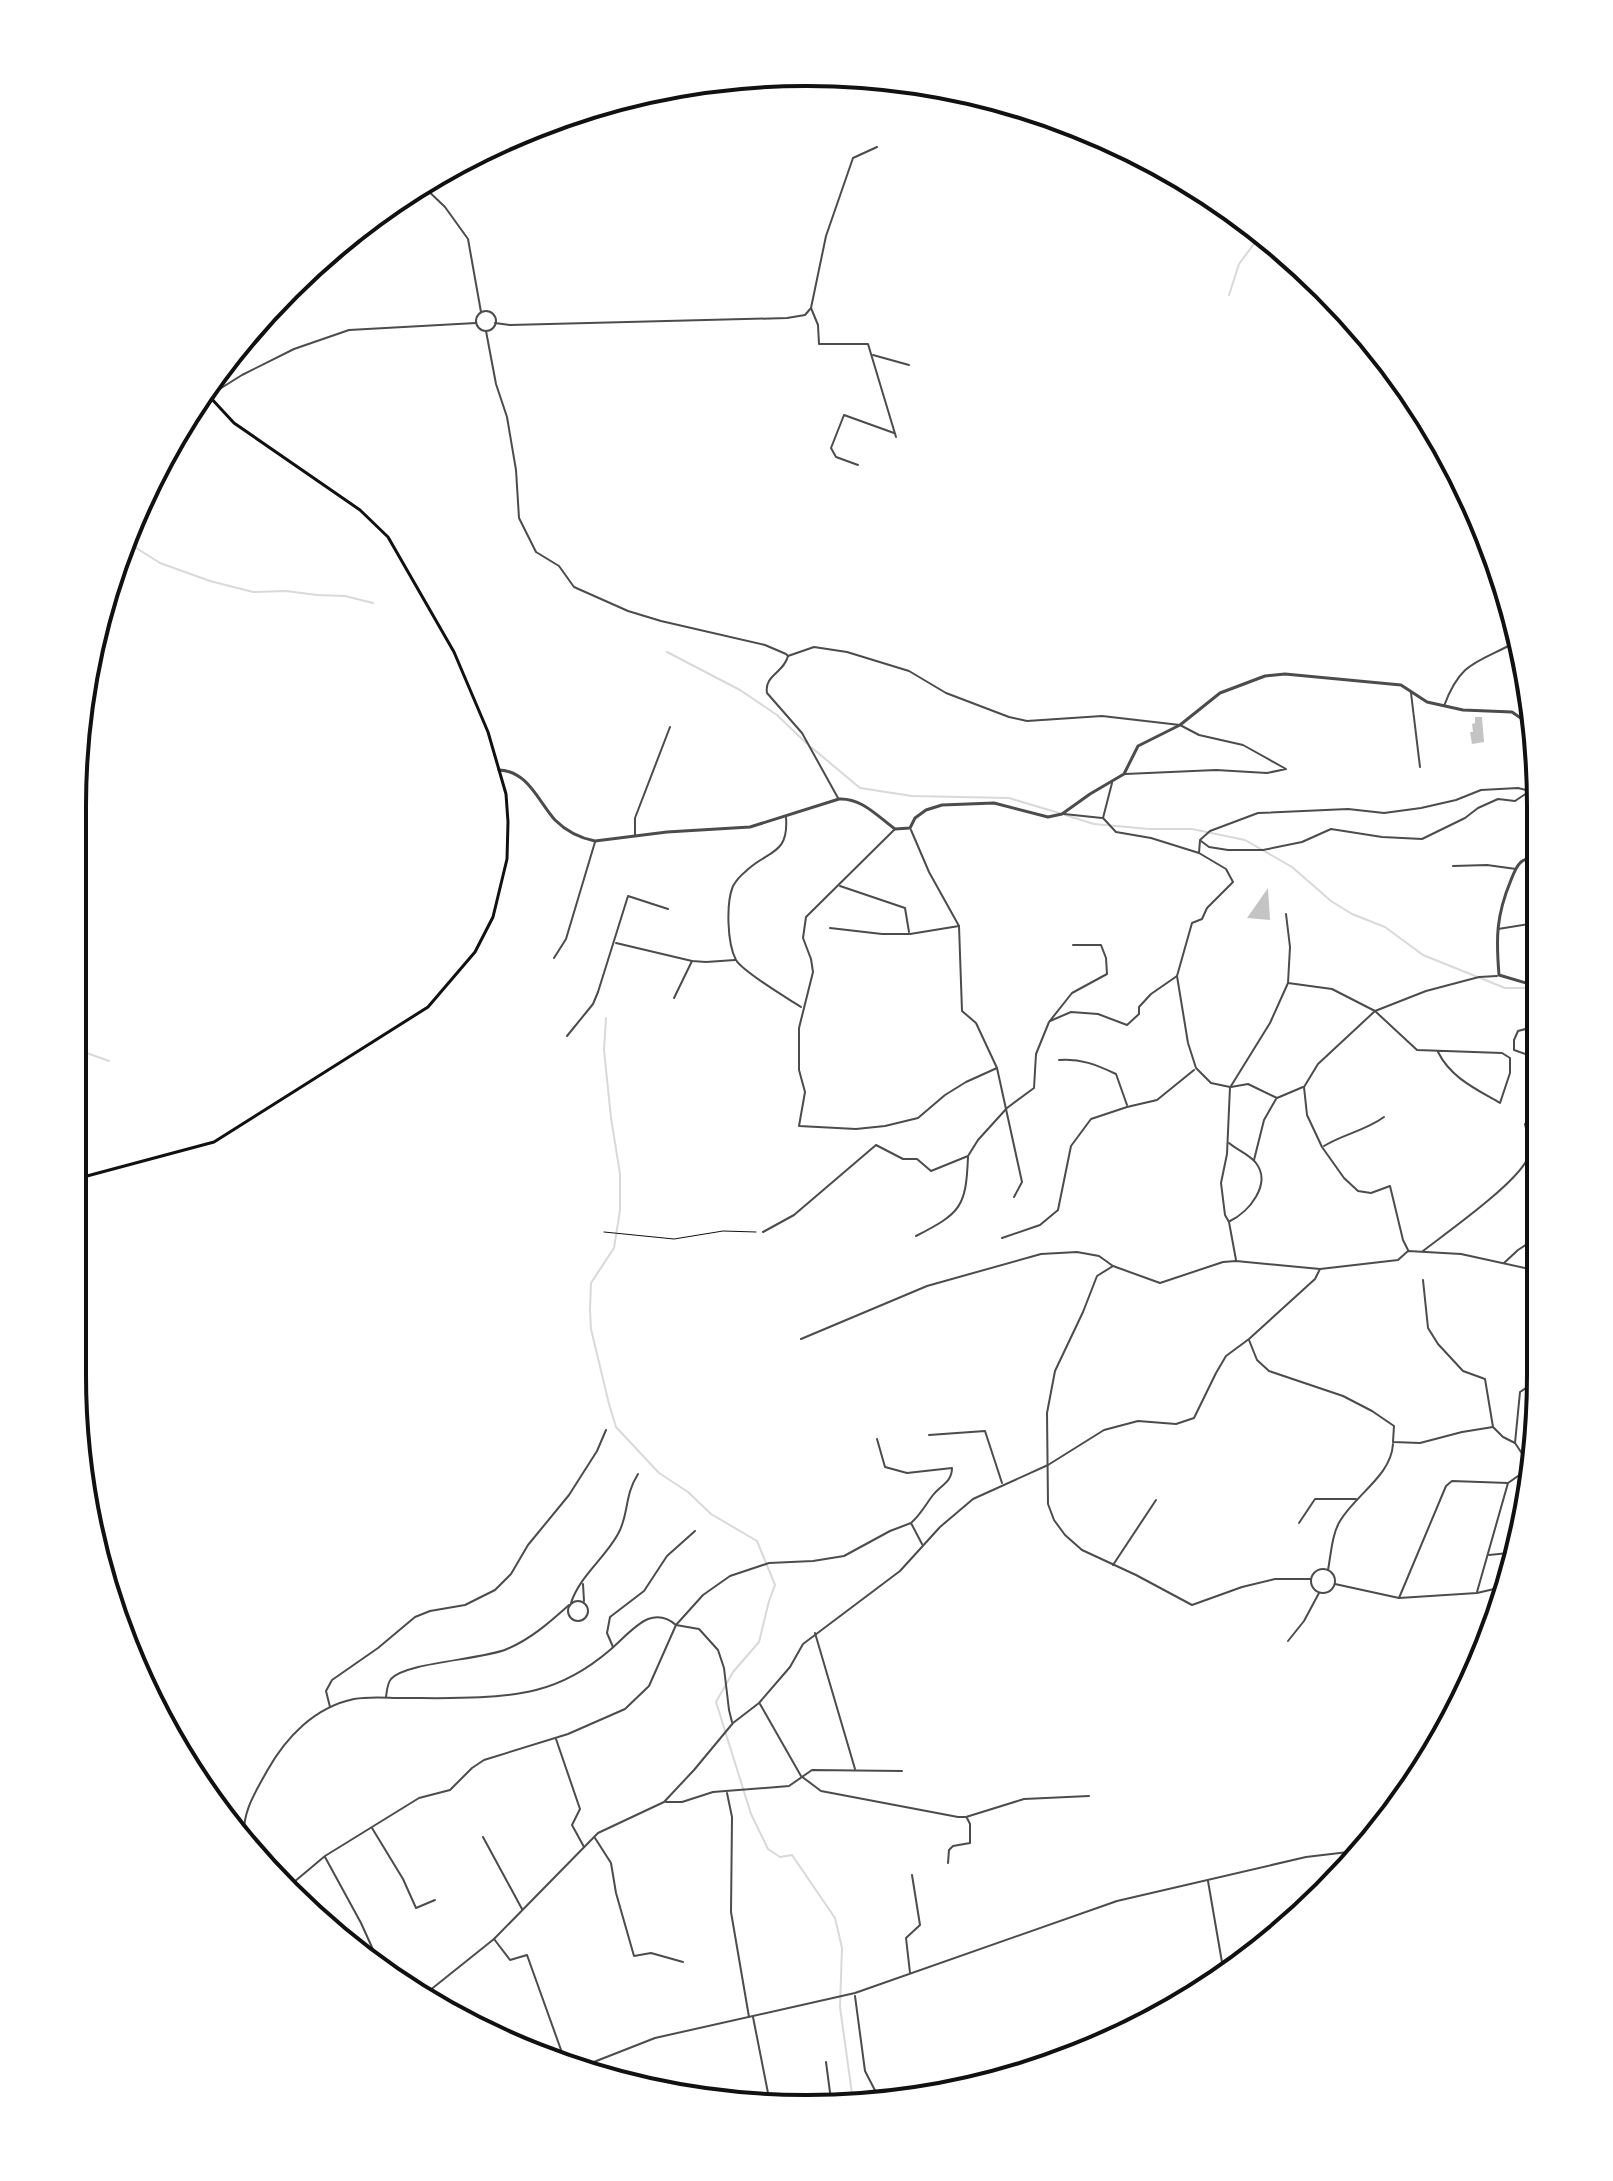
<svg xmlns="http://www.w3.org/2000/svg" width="1613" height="2181" viewBox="0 0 1613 2181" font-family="'Exo 2',sans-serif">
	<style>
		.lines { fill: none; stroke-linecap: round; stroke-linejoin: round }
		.stream { stroke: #d9d9d9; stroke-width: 2 }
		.building { fill: #c4c4c4 }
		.path { stroke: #111; stroke-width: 1 }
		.minor { stroke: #4c4c4c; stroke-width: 2 }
		.tertiary { stroke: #4c4c4c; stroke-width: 3 }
		.secondary { stroke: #111; stroke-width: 3 }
		.rim { fill: none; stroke: #111; stroke-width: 4 }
	</style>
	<rect width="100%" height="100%" fill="#fff"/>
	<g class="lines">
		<g class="stream">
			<polyline points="1229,295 1239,264 1262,233"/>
			<polyline points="130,544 160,563 210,581 253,592 286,591 317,595 345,596 373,603"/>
			<polyline points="667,652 740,690 777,715 806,743"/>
			<polyline points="811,747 860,788 912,796 1009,798 1059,813"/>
			<polyline points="1065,815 1094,824 1149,829 1192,829 1245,840 1292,867 1331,901 1352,914 1385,927 1423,955 1505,988 1536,988"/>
			<polyline points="606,1018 604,1050 611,1118 620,1174 620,1210 614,1248 591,1283 590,1310 591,1329 609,1404 616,1427 659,1473 688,1492 711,1514 757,1541 775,1585 769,1601 759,1642 733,1672 716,1702 751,1814 768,1849 780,1857 792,1855 835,1918 842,1948 840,2007 853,2101"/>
			<polyline points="73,1048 109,1061"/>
		</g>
	</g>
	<g class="building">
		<polygon points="1475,717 1482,717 1484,742 1472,744 1470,732 1473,732 1472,724 1475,723"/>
		<polygon points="1268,888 1270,920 1247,918"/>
	</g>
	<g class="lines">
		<polyline class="path" points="604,1232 674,1239 723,1231 756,1232"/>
		<g class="minor">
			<polyline points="877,147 853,158 826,236 811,308 818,325 819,344 868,344 896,437"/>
			<polyline points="422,185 445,207 468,239 481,312"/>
			<circle cx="486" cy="321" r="10"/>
			<polyline points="495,323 510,325 787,318 805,315 811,308"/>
			<path d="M486 331 496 384 507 417 516 470 519 518 536 552 559 566 574 587 628 611 661 621 765 645 786 654 788 656C784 673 764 675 767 693L802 733 838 798"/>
			<polyline points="873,355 909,365"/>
			<polyline points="210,395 242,375 294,349 349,330 476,323"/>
			<polyline points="858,465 836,457 831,448 844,415 894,433"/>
			<polyline points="788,656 814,647 847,652 909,671 946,693 1009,717 1027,721 1102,716 1180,725 1199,735 1243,745 1286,769 1267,773 1216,770 1125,774"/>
			<polyline points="1411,693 1420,767"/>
			<path d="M1444 706C1461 660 1478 663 1516 642"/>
			<polyline points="1112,783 1103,818 1116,832 1151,838 1199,853 1226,869 1233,882 1207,908 1202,919 1192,923 1177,976 1188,1043 1196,1068 1211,1083 1230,1087 1227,1154 1221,1183 1225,1215 1229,1222 1236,1260"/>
			<polyline points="1064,814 1102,818"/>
			<path d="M786 817C789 856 767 850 745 872 740 876 736 881 733 886 726 903 727 943 736 960 743 972 787 998 801 1007"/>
			<polyline points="895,829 806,917 803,938 811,959 813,972 799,1028 799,1070 805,1092 799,1126 856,1129 885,1126 918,1118 945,1095 966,1082 997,1068"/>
			<polyline points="911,830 929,872 959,926 962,1011 976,1023 997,1068 1022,1182 1014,1197"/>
			<polyline points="635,835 635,818 670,727"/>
			<polyline points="1201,841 1209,847 1228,850 1263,850 1302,842 1331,829 1382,837 1422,839 1465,818 1478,808 1498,799 1515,801 1530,791"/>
			<polyline points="1199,853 1200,840 1210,831 1258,813 1348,809 1384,813 1421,808 1456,800 1481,790 1518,788 1530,791"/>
			<polyline points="1453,866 1487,865 1516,869"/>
			<polyline points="840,886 905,908 909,932"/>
			<polyline points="830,928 882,934 910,934 959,926"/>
			<polyline points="1498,929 1536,923"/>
			<polyline points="616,943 692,961 706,962 735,960"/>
			<polyline points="554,958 566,939 595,842"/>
			<path d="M1288 983 1332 989 1375 1011 1417 1050 1502 1053 1510 1058V1073L1500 1103C1476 1089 1451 1078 1438 1052"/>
			<polyline points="674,998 692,961"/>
			<polyline points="1050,1021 1071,1012 1098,1014 1127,1025 1139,1014 1139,1007 1151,994 1177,976"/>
			<polyline points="1537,1026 1518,1031 1514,1040 1514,1050 1534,1057 1537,1063"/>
			<polyline points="567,1036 593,1004 598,992 628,896 668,909"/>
			<path d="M1059 1060C1080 1058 1097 1065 1116 1074L1127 1105"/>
			<polyline points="1231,1086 1270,1023 1288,983 1290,947 1286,914"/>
			<polyline points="1231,1087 1248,1084 1277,1098 1303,1087"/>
			<path d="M1229 1143C1237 1150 1250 1155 1256 1163 1272 1184 1249 1212 1230 1221"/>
			<path d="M1324 1146C1343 1134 1365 1131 1384 1117"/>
			<polyline points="1254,1160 1264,1120 1276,1099"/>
			<polyline points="763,1232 794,1215 876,1145 903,1159 917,1159 931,1171 968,1156 978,1140 1007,1108 1034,1088 1036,1054 1049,1022 1072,993 1107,974 1106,958 1101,945 1073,945"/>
			<path d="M916 1236C961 1213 966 1207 968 1157"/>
			<polyline points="1002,1238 1040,1225 1058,1210 1071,1146 1091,1119 1127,1107 1157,1100 1194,1070"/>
			<polyline points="1408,1250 1403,1240 1390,1186 1371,1193 1358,1191 1344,1178 1322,1147 1307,1115 1304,1087 1318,1064 1375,1011 1426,991 1479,977 1497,976"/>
			<path d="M1423 1251C1446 1233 1522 1180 1529 1155 1531 1147 1527 1133 1525 1124"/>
			<polyline points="1504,1263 1518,1250 1538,1237"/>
			<polyline points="1113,1266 1097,1276 1083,1312 1055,1371 1047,1413 1048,1504 1054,1520 1065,1535 1082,1550 1136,1575 1192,1605 1242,1587 1275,1579 1311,1579"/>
			<polyline points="1423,1280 1428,1328 1438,1344 1463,1371 1485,1379 1493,1427 1503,1437 1515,1443"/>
			<polyline points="801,1339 927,1286 1041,1254 1077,1252 1099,1256 1113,1266 1160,1283 1223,1262 1236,1261 1320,1269 1398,1260 1408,1251 1461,1254 1538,1271"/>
			<polyline points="1249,1340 1257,1360 1269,1371 1343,1396 1372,1411 1394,1426 1393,1442 1420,1443 1462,1432 1493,1427"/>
			<polyline points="929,1435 985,1431 1002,1483"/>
			<path d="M877 1439 885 1467 907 1473 952 1468C952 1482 941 1485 933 1495 926 1504 921 1514 912 1522"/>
			<polyline points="1531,1467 1515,1443 1520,1392 1532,1384 1539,1383"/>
			<polyline points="1299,1523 1315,1499 1356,1499"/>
			<polyline points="1489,1555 1518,1552"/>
			<polyline points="1113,1565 1156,1500"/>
			<circle cx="1323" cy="1581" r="12"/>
			<path d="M1328 1570C1331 1554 1332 1534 1340 1521 1356 1494 1391 1476 1393 1444"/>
			<polyline points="583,1584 584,1601"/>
			<polyline points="1335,1584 1399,1598 1477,1593 1507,1586"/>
			<polyline points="1477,1592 1508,1483"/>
			<polyline points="1399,1598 1446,1486 1452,1481 1508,1483 1531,1467"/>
			<circle cx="578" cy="1611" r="10"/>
			<path d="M571 1603C579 1577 605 1558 618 1534 629 1515 624 1496 638 1474"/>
			<polyline points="815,1633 855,1769"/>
			<polyline points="1288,1641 1304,1621 1319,1593"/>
			<polyline points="613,1647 607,1633 610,1617 644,1591 667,1556 695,1531"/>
			<path d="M386 1697C387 1691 387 1684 391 1679 406 1662 482 1660 507 1649 531 1639 550 1622 569 1605"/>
			<polyline points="760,1704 801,1776 821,1791 958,1817 966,1817 1024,1799 1089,1796"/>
			<polyline points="330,1707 326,1691 332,1680 378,1648 415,1617 430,1611 465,1605 495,1590 511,1574 528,1545 569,1495 597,1451 606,1430"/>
			<polyline points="556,1739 580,1809 572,1825 584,1847"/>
			<polyline points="727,1793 732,1817 731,1912 749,2017"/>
			<polyline points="666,1802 682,1802 713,1792 789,1786 812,1770 902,1771"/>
			<polyline points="372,1828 403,1879 416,1908 435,1900"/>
			<polyline points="483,1837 522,1909"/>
			<path d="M244 1838C242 1812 255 1793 267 1771 286 1737 315 1707 354 1699 370 1696 387 1698 403 1698 444 1698 497 1700 536 1690 564 1683 589 1668 610 1650 622 1640 634 1625 648 1619 659 1615 668 1618 676 1625L703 1595 730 1576 769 1563 813 1561 844 1556 890 1531 911 1523 922 1544"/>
			<polyline points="595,1838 611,1863 616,1893 634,1956 651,1953 683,1962"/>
			<polyline points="325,1857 361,1923 380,1965"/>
			<polyline points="948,1863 949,1850 953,1846 970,1843 970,1824 967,1818"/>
			<polyline points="1208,1881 1224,1974"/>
			<polyline points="288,1887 325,1856 419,1798 450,1790 472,1768 484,1760 568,1734 625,1709 649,1686 676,1625 699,1629 718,1650 724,1668 729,1710 732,1722"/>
			<polyline points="494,1939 510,1960 527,1955 565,2061"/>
			<polyline points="910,1973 906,1938 920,1925 912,1875"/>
			<polyline points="424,1995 494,1939 598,1833 664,1802 694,1770 733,1723 759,1703 790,1667 803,1644 900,1571 940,1527 973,1499 1048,1465 1104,1430 1138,1421 1176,1424 1194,1418 1216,1373 1226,1356 1249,1339 1315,1279 1320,1269"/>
			<polyline points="855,1996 865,2071 881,2102"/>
			<polyline points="753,2017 769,2098"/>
			<polyline points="826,2062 831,2100"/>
			<polyline points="581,2067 655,2038 855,1993 1117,1901 1306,1857 1365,1850"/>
		</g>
		<g class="tertiary">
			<path d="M499 770C528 771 538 801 555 820 566 831 580 838 595 841L667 832 750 827 839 799C862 798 877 816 895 829L910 828 915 818 926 810 942 805 994 803 1048 817 1062 814 1090 794 1124 774 1138 746 1180 725 1220 693 1265 676 1285 674 1401 685 1427 702 1463 710 1512 712 1535 728"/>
			<path d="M1536 853C1531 859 1525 858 1520 863 1516 867 1513 875 1511 880 1496 916 1496 938 1499 975L1536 986"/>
		</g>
		<polyline class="secondary" points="72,1180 214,1142 428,1007 475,952 493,917 507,859 508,822 506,794 488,732 454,652 388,537 360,510 234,423 209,396 205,389"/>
	</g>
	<path d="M0 0H1613V2181H0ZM806 86H807A720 720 0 0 1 1527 806V1375A720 720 0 0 1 807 2095H806A720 720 0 0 1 86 1375V806A720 720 0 0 1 806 86Z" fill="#fff" fill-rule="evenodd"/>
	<path class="rim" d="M806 86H807A720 720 0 0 1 1527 806V1375A720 720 0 0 1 807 2095H806A720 720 0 0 1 86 1375V806A720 720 0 0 1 806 86Z"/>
</svg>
